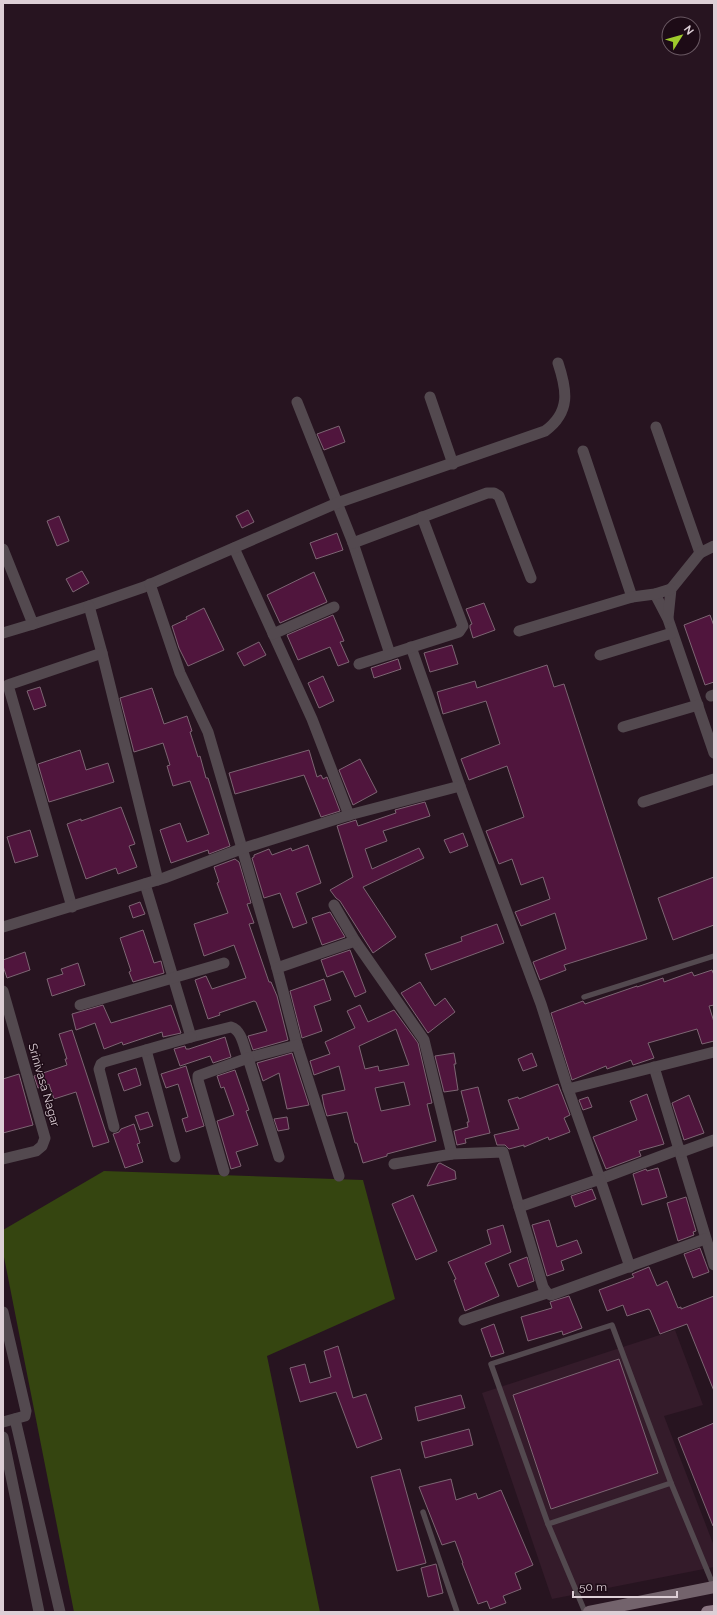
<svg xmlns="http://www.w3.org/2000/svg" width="717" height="1615" viewBox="0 0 717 1615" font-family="Raleway,sans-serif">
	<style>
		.built { fill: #341b2a }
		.green { fill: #354510 }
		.building { fill: #50153d; stroke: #7d6573; fill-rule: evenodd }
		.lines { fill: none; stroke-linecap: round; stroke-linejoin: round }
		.lane { stroke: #53494f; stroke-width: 5.5 }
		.street { stroke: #53494f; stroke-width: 11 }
		.secondary { stroke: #73636c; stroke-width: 12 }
		.primary { stroke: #8b7682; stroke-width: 12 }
		.labels { text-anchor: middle; stroke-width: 3; stroke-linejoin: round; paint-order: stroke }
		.street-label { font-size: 12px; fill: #ddcfd6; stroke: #1d0b16 }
	</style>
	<rect width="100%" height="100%" fill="#271420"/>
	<polygon class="built" points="675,1330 703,1405 664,1416 714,1546 714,1567 552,1599 482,1393"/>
	<polygon class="green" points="104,1171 363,1180 395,1299 267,1356 320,1612 74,1612 3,1252 3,1230"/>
	<g class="building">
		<polygon points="339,426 345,442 324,450 317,434"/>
		<polygon points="248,510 254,522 242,528 236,516"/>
		<polygon points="59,516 69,541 57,546 47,521"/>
		<polygon points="337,533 343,550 316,559 310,543"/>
		<polygon points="82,571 89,583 73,592 66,579"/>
		<polygon points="314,572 327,602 280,623 267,595"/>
		<polygon points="484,603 495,630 473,638 470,628 470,625 472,624 466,609"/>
		<polygon points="204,608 224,650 188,666 179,648 172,626 187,619 186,617"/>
		<polygon points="333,615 344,641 340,642 349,662 338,666 330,647 298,660 287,635"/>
		<polygon points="710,615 714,626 714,682 705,685 684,625"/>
		<polygon points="259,642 266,655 244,666 237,653"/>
		<polygon points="452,645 458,664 430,672 424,653"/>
		<polygon points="398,659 401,669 374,678 371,668"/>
		<polygon points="547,665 554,687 564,684 647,939 564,965 566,970 540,980 533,962 566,949 555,913 521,926 515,912 550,899 543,877 521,885 512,859 499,864 486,831 524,817 507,766 469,780 461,759 500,744 486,701 443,714 437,692 475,681 477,688"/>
		<polygon points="323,676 334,701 319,708 308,683"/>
		<polygon points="40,687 46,706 34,710 27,691"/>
		<polygon points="152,688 164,724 187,716 192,731 190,732 198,757 200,756 206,778 208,778 230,846 209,854 208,850 171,863 160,830 180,823 187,842 209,834 190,781 173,786 167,766 170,765 163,743 134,752 120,698"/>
		<polygon points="80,750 86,770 108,763 114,782 49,802 38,764"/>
		<polygon points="309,750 317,777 321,775 323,779 327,777 340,811 321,817 304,775 235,794 229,773"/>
		<polygon points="360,759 377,792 353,805 339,770"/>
		<polygon points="425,802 430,816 383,831 387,841 365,849 372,869 419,848 424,858 363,887 396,937 373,953 340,901 336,898 330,890 353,877 337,826 356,820 358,826 396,813 395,810"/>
		<polygon points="121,807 135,844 129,846 137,867 118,874 116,868 86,879 67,824 81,819 81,821"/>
		<polygon points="30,830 38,856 15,863 7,837"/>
		<polygon points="463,833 468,846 450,853 444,840"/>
		<polygon points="308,845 321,883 296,893 307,923 293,928 280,893 264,898 252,858 254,857 254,855 269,849 272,855 291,848 292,851"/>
		<polygon points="235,859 239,862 251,903 247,904 254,923 249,924 269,982 271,982 277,996 288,1040 253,1050 248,1036 267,1031 256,1002 254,1001 219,1013 220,1015 208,1019 195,980 206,976 212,989 246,978 234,945 204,956 194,924 228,913 217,883 219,882 214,867"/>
		<polygon points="714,877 714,925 673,940 658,898"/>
		<polygon points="140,902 145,914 133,918 129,906"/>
		<polygon points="330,912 345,937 322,945 312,918"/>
		<polygon points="497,924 504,943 431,970 425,954 462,941 461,937"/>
		<polygon points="143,930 154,963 161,961 164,973 133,982 129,972 131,971 120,938"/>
		<polygon points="350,950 366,992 355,997 343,971 327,977 321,960"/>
		<polygon points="25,952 30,970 7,978 3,966 3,960"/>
		<polygon points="78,963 85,985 52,996 47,979 63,974 61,969"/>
		<polygon points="712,970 714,975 714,1005 709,1006 714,1022 714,1041 702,1044 697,1029 648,1043 654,1058 633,1065 631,1060 607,1069 606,1066 572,1080 551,1013 583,1001 585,1004 637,986 637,987 663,978 664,982 692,972 694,976"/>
		<polygon points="324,979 331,1000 314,1006 322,1031 302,1038 290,991"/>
		<polygon points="420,982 435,1006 445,998 455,1012 428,1033 401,993"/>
		<polygon points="103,1005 111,1023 171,1005 181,1033 163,1037 162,1032 123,1045 122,1042 104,1049 95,1023 76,1030 72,1014"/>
		<path d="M360 1005 368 1022 394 1010 418 1043 432 1103 427 1104 436 1141 387 1154V1156L363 1163 357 1143H355L347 1112 327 1116 324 1106 322 1095 345 1090 339 1066 314 1075 310 1061 330 1054 325 1042 355 1028 347 1011ZM396 1029 409 1065 379 1071 378 1066 365 1069 359 1046ZM404 1082 410 1105 381 1111 375 1088Z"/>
		<polygon points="72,1030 109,1142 93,1147 76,1092 54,1099 49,1084 38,1088 34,1076 67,1065 65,1059 67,1059 59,1034"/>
		<polygon points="225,1037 231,1057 213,1063 210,1056 180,1066 174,1049 185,1046 186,1049 189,1049"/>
		<polygon points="292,1053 309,1105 287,1109 279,1073 263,1081 257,1063"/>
		<polygon points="454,1053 456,1064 454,1064 458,1090 444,1092 435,1056"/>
		<polygon points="532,1053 537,1066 523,1071 518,1059"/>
		<polygon points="186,1066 204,1126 186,1132 182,1119 188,1117 178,1084 166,1088 161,1074"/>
		<polygon points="136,1068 141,1085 124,1091 118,1074"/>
		<polygon points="235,1070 249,1110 246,1111 258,1145 236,1152 241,1166 231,1169 217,1121 234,1115 224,1087 221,1088 217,1076"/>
		<polygon points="19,1074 33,1125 3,1133 3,1079"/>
		<polygon points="558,1084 570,1115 564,1118 570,1132 549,1140 548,1137 524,1147 524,1145 509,1149 505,1145 497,1145 494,1135 519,1129 508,1100 518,1097 519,1099"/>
		<polygon points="478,1087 490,1133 465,1139 466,1143 457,1145 454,1131 468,1127 467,1122 469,1122 461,1091"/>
		<polygon points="647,1094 664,1144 639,1151 641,1156 606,1169 593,1137 637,1120 630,1101"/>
		<polygon points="689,1095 704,1133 684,1140 672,1103"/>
		<polygon points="588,1097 592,1107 583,1110 579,1100"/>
		<polygon points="148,1112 153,1126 140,1130 135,1116"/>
		<polygon points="287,1117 289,1129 278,1131 274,1119"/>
		<polygon points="134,1124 140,1143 137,1144 143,1162 125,1168 113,1134 119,1132 121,1129"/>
		<polygon points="440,1163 455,1171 456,1179 427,1186 438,1164"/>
		<polygon points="658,1168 667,1197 642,1205 633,1174 646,1169 647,1171"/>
		<polygon points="592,1189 596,1199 575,1207 571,1196"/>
		<polygon points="413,1195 437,1251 416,1260 392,1204"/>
		<polygon points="686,1197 696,1231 693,1232 694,1235 678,1241 667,1203"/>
		<polygon points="549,1220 557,1247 577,1240 582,1253 561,1261 564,1270 547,1276 532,1225"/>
		<polygon points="503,1225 511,1252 485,1263 499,1296 465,1311 454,1280 456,1279 448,1262 491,1244 487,1230"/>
		<polygon points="700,1248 709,1272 693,1278 684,1254"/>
		<polygon points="527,1257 534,1281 518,1287 509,1264"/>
		<polygon points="649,1267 657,1286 667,1281 678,1308 681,1307 681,1309 714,1296 714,1391 687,1324 660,1334 650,1310 648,1309 627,1316 623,1305 607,1311 599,1290 634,1277 632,1274"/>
		<polygon points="569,1296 582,1328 563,1335 562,1331 528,1341 521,1317 552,1308 550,1302"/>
		<polygon points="494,1324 504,1353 491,1357 481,1329"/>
		<polygon points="338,1346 353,1398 366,1394 382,1439 357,1448 336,1392 300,1402 290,1368 305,1364 310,1383 331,1377 324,1351"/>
		<polygon points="619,1359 658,1473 551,1509 513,1395"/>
		<polygon points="461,1395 465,1408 418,1421 415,1407"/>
		<polygon points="714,1423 714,1526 713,1526 678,1438"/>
		<polygon points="469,1429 473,1445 425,1458 421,1442"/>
		<polygon points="400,1469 426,1563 397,1571 371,1477"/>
		<polygon points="451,1479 456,1500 476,1493 478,1499 501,1490 533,1565 515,1573 521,1589 503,1596 506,1603 490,1609 487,1601 478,1604 462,1563 463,1563 455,1541 442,1545 419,1487"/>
		<polygon points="436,1564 443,1593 428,1597 421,1568"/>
	</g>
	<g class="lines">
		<g class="lane">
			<polyline points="584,997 714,956"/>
			<polyline points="423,1512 457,1612"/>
			<polyline points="548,1524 491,1364 612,1325 671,1483"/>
			<polyline points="585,1612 548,1524 671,1483 714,1587"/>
		</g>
		<g class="street">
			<polyline points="430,397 453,464"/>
			<polyline points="297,402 353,543 390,654"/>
			<polyline points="656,427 700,553"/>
			<polyline points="583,451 632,597"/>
			<polyline points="353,543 487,493 494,493 499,496 531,578"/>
			<polyline points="234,548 312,719 349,815"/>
			<path d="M3 549 33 624 89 606 144 587 337 503 545 431C571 412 567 390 558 363"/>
			<polyline points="150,584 180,673 208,732 277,968 297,1045 339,1176"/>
			<polyline points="655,594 668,619 714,753"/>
			<polyline points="89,606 102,653 158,880"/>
			<polyline points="668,618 671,589 700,553 714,546"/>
			<polyline points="519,631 632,597 655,594 671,589"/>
			<polyline points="3,633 33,624"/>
			<polyline points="273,634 334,607"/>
			<polyline points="411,647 460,786 541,1004 568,1089 600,1179 680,1149"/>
			<polyline points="600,655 672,633"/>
			<polyline points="359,664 459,632 463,626 422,517"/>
			<polyline points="711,696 714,695"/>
			<polyline points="623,727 698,705"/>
			<polyline points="643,802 714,779"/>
			<path d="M145 884 191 1037 231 1027C242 1030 244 1048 248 1058L297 1045"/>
			<polyline points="334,905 355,941 424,1040 452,1154"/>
			<polyline points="72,907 8,685 102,653"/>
			<polyline points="3,927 164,878 241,849 349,815 460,786"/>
			<polyline points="277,968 355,941"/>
			<polyline points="3,991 45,1138 42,1146 36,1151 3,1159"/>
			<polyline points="80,1005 224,963"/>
			<polyline points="146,1050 175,1157"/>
			<polyline points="654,1067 714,1265"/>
			<polyline points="568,1089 714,1052"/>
			<polyline points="114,1127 99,1069 101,1064 104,1062 191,1037"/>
			<polyline points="681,1152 714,1140"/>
			<polyline points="394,1164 452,1154 503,1152 519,1207 600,1179 630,1267"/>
			<polyline points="224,1171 198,1080 198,1076 248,1058 279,1157"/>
			<polyline points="519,1207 543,1287 547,1293 551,1295 705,1239"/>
			<polyline points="3,1312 26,1411 25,1416 3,1422"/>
			<polyline points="464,1320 547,1293"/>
			<polyline points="15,1419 60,1612"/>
			<polyline points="3,1437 39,1612"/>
		</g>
		<polyline class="secondary" points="589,1612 714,1587"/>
		<polyline class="primary" points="707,1612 714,1611"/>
	</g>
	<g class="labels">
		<g class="street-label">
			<text transform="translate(44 1085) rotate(74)" y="4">Srinivasa Nagar</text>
		</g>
	</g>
	<rect width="717" height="1615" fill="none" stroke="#ddcfd6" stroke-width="8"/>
	<g transform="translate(681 36) rotate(53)"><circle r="19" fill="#1d0b16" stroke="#6a5963"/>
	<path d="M0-3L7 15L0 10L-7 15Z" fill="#9fca2c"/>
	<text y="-6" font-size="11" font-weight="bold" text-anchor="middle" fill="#ddcfd6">N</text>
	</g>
	<path d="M573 1591v6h104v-6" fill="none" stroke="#ddcfd6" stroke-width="2"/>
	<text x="579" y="1591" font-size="12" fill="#ddcfd6" stroke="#1d0b16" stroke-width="3" paint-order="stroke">50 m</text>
</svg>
